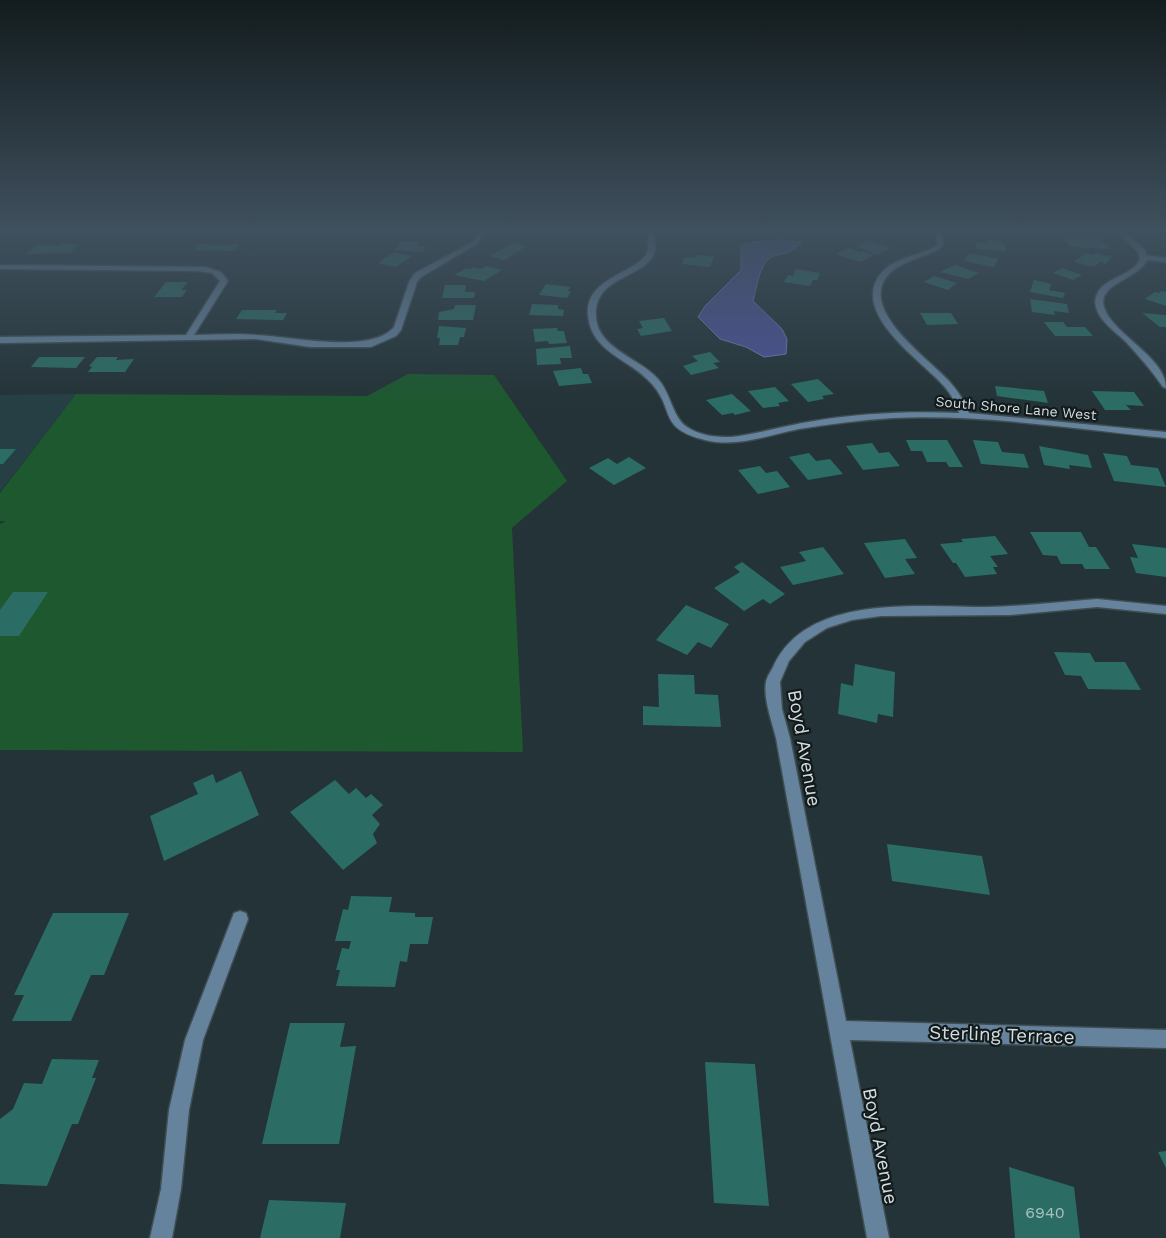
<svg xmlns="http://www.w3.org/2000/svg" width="1166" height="1238" viewBox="0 0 1166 1238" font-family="'Work Sans',sans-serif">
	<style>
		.built { fill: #263f45 }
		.green { fill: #1d582f }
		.water { fill: #4d5299; stroke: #757cae }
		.building { fill: #2b6d64 }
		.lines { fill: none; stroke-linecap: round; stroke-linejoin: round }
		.minor-casing { stroke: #3f4e52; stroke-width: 3 }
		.minor { fill: #66839d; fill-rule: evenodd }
		.labels { text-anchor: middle; stroke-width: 4.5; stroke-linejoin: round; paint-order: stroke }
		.far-street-label { font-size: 14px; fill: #d3dde0; stroke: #121a1b }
		.near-number-label { font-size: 16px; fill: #a9c1c1 }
		.near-street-label { font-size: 19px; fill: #d3dde0; stroke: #121a1b }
	</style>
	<rect width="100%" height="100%" fill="#233337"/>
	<polygon class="built" points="76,394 0,492 0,395"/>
	<polygon class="green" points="408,374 494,375 567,481 512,528 523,752 0,750 0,524 6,521 0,521 0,493 76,394 367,396"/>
	<path class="water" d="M778 240 802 242C788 255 790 251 774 256 759 261 757 288 753 301L782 329 787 339 786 354 764 357 746 347 720 339 698 317 705 306 741 270V246L755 242Z"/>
	<g class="building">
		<polygon points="1063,239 1099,239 1111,249 1072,247"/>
		<polygon points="868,240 891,248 876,255 856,246"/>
		<polygon points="987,240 1003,241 1007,251 977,249 975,243 988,243"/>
		<polygon points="402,241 419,242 417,246 427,247 422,252 394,250"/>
		<polygon points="63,243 78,245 70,253 26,254 36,245 60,245"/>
		<polygon points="513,243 527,246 504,260 490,256"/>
		<polygon points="198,244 219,245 239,244 234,251 194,250"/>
		<polygon points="848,248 860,252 862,251 874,255 860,262 836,254"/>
		<polygon points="394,252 412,256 396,267 378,263"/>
		<polygon points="970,253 998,259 994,267 964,261"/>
		<polygon points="1086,253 1094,255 1096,253 1112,257 1105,264 1100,262 1094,267 1074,262"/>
		<polygon points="697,255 714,257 710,267 682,264 685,257 695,258"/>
		<polygon points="955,265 979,273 968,279 940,272"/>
		<polygon points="486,266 502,270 484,281 454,275 467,268 470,269 474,267 481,269"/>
		<polygon points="1062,268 1082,275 1073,280 1053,273"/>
		<polygon points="796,269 820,273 817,280 813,280 810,286 784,282 788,275 793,276"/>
		<polygon points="934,276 957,283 948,290 924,282"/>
		<polygon points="1034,280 1051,284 1049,290 1065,293 1063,298 1030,292"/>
		<polygon points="166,282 188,282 181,290 187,290 182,297 154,297"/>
		<polygon points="546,284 570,287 568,291 571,291 567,298 539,295"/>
		<polygon points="445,285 466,285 465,292 475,292 474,298 442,298"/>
		<polygon points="1162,291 1166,292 1166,306 1145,299 1155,292 1159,293"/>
		<polygon points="1030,299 1067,304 1069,313 1054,311 1055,315 1032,312"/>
		<polygon points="532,304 558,305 558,309 564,310 563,316 529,315"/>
		<polygon points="455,305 476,305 473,320 438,320 439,312 454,309"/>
		<polygon points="242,310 277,310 275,313 287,313 283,320 236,319"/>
		<polygon points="920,313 951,313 958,324 927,325"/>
		<polygon points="1142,313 1166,315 1166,327 1160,327"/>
		<polygon points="664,318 672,331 641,336 637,329 643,328 639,321"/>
		<polygon points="1044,322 1063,322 1067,327 1085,327 1093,336 1055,336"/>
		<polygon points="439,326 466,328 464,337 460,337 458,345 439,345 440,338 437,338"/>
		<polygon points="557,328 558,331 564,331 567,343 549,344 548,341 535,342 533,329"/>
		<polygon points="570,346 572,358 560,358 561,364 537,365 536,349"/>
		<polygon points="710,352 720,362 713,363 719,368 691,375 683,366 698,361 692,356"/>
		<polygon points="39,357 85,357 76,368 31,367"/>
		<polygon points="97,357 118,357 116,360 134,359 125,372 88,372 92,367 89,366"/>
		<polygon points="581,368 583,374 588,374 592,383 559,386 553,371"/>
		<polygon points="818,379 834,394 822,396 824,399 808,402 791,384"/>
		<polygon points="995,386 1044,391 1048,403 997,396"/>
		<polygon points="775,387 789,401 778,403 780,406 763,408 748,391"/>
		<polygon points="1092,391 1134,392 1144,406 1126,405 1131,410 1105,410"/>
		<polygon points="732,394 751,411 735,415 733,413 722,415 706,400"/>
		<polygon points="906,440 947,440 963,467 949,467 946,462 927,462 922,451 911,451"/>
		<polygon points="973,440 998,442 1002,452 1024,454 1029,468 981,464"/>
		<polygon points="872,443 879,453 889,452 900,466 863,470 846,446"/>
		<polygon points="1039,446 1088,455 1092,468 1069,465 1070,469 1044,465"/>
		<polygon points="0,449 16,449 3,464 0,464"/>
		<polygon points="809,453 816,461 830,459 843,474 808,480 789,457"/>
		<polygon points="1103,453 1127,456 1131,465 1158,468 1166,487 1114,481"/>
		<polygon points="629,457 646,468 614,485 589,468 608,458 617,464"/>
		<polygon points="760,466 766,473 777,471 790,487 758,494 738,470"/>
		<polygon points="1030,532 1081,532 1089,547 1096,547 1110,569 1085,569 1082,564 1061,564 1057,556 1043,555"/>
		<polygon points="995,536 1008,554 990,556 998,567 993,567 997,574 965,577 956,563 953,563 940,544 963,542 961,539"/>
		<polygon points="905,539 917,558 905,559 915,574 885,578 864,543"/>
		<polygon points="1132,544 1166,548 1166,577 1136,573 1130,557 1138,558"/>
		<polygon points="823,547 844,574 793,585 780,567 806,561 799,552"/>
		<polygon points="742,562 785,594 770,604 763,599 744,611 714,588 740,572 734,567"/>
		<polygon points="13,592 48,592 19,636 0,636 0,610"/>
		<polygon points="686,605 729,624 711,648 698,642 687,655 656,640"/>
		<polygon points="1054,652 1090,653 1095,662 1125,662 1141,690 1088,689 1081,676 1065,675"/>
		<polygon points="855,664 895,672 893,717 878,714 877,723 838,714 841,683 853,686"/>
		<polygon points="658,674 694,675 695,694 718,695 721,727 643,725 643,706 659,707"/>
		<polygon points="241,771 259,815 164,861 150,816 198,794 193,783 213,774 216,783"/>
		<polygon points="335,780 349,794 356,788 366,798 371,794 383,805 372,815 380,824 373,834 377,843 343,870 290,812"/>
		<polygon points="887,844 982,856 990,895 892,881"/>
		<polygon points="351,896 392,897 389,912 415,913 415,917 433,917 428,944 410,944 407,962 400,961 395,987 336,986 340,970 336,970 342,948 349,949 351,941 335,941 343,909 348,910"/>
		<polygon points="53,913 129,913 104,975 91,975 71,1021 12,1021 24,995 14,995"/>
		<polygon points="290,1023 345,1023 340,1047 356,1046 339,1144 262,1144"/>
		<polygon points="52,1059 99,1060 92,1078 96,1078 78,1124 72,1124 47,1186 0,1184 0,1119 13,1109 24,1083 42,1084"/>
		<polygon points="705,1062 755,1064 769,1206 714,1203"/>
		<polygon points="1166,1151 1166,1168 1158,1152"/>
		<polygon points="1009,1167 1074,1187 1080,1238 1015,1238"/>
		<polygon points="269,1200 346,1203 340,1238 260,1238"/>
	</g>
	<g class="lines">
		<defs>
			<g id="minor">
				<path d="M481 230H488L477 244 421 277 417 282 401 330 396 336 371 347H310L256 339 0 343V337L186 335 220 281 212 273 196 271 0 269V265L206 267 221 272 228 281 194 335C215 335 236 333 256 335 289 336 371 355 394 327L409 282 415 273 473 242Z"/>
				<path d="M648 230H654C654 237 657 246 654 253 645 277 600 276 596 309 592 348 638 356 658 379 671 393 672 417 687 427 700 436 716 437 731 437 759 434 786 425 814 421 862 413 911 411 959 413 956 403 951 394 944 386 921 360 846 311 883 271 896 258 919 255 935 247L938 243 934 230H940L944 244 939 249C924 258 900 261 888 275 858 310 928 358 949 381 957 390 965 401 969 413L1166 432V438C1075 429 984 414 893 418 861 420 830 424 799 429 768 435 737 448 705 440 657 428 676 410 651 383 630 359 592 353 588 316 584 277 638 273 647 253 650 246 647 237 648 230Z"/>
				<path d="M1115 230H1122L1145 250 1146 255 1166 258V262L1147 260C1137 280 1097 284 1104 307 1112 334 1166 357 1166 388L1163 387C1152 371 1139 356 1126 342 1116 332 1100 322 1096 307 1094 301 1096 294 1100 289 1112 276 1131 275 1140 260L1139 253Z"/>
				<path d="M1097 599 1166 606V614L1097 607 1010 615 881 616 852 620 827 628 805 642 789 661 780 682 782 709 790 738 846 1021 1166 1030V1048L850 1040 889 1238H867L776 738C772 722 763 698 766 682 767 676 772 670 774 665 808 593 921 607 987 607 1024 606 1060 602 1097 599Z"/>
				<polygon points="240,911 246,913 248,919 203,1040 189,1110 181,1189 172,1238 150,1238 161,1189 169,1110 185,1040 234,913"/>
			</g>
		</defs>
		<use href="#minor" class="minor-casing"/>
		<use href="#minor" class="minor"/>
	</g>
	<linearGradient id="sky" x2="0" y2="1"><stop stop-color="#131c1e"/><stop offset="0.57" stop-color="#3f505e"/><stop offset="1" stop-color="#3f505e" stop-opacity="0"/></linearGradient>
	<rect width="1166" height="404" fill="url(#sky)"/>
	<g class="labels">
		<g class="far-street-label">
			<text transform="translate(1016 408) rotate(5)" y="5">South Shore Lane West</text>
		</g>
		<g class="near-number-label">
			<text x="1045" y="1218">6940</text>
		</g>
		<g class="near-street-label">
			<text transform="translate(805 748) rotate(80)" y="7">Boyd Avenue</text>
			<text transform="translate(1002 1034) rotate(2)" y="7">Sterling Terrace</text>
			<text transform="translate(881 1146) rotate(79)" y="7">Boyd Avenue</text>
		</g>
	</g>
</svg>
